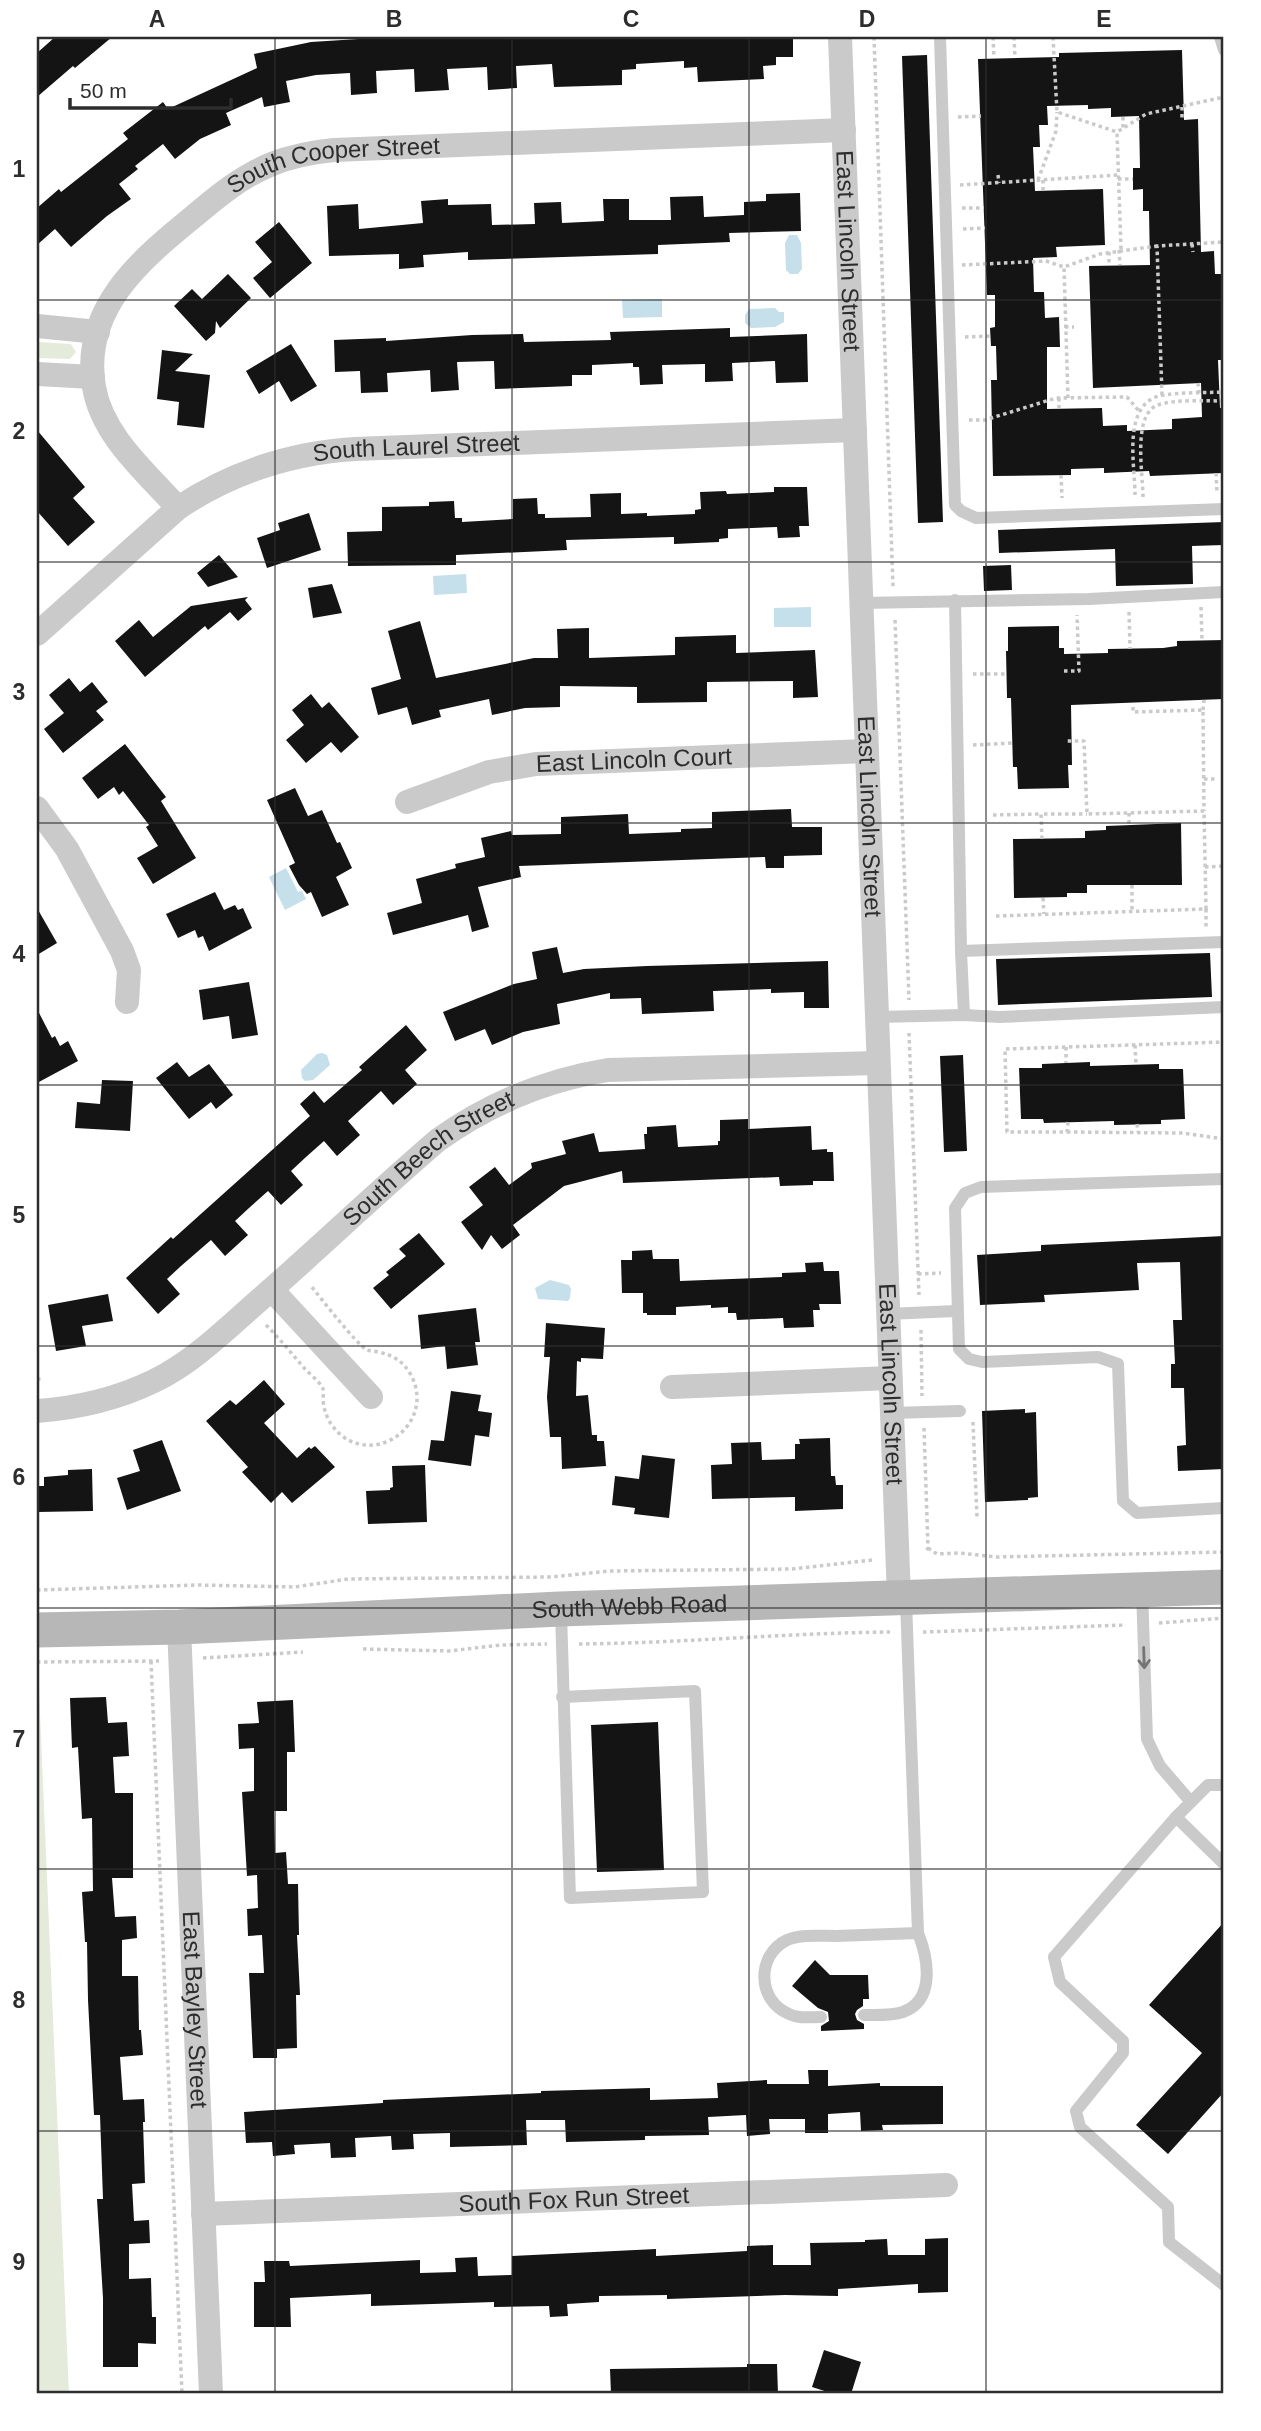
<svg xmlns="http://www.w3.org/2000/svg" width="1261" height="2431" viewBox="0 0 1261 2431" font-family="Arial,sans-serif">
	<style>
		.green { fill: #e4ebda }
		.water { fill: #c5dfeb }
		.building { fill: #141414; fill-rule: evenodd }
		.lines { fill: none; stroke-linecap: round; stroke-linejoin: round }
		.path { stroke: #cacaca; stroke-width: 3.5; stroke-dasharray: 3.5 3.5; stroke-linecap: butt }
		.service { stroke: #cacaca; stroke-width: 12 }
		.minor { stroke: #cacaca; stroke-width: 24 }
		.secondary { stroke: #b7b7b7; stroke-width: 35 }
		.oneway { stroke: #747474 }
		.grid { fill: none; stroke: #2d2d2d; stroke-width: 2; stroke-opacity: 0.55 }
		.labels { text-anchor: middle; stroke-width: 7; stroke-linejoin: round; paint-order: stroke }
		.street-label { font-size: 24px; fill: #2d2d2d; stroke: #fff }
		.neatline { fill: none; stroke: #2d2d2d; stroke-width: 2.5 }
		.grid-label { font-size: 23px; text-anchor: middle; font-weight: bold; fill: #2d2d2d }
	</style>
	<rect width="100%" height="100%" fill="#fff"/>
	<g class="green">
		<polygon points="37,342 71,344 76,352 70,359 37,358"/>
		<polygon points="39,1690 69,2394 37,2394 37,1691"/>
	</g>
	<g class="water">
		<polygon points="789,235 797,235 801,243 802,269 798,274 790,274 786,270 785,243"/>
		<polygon points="662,299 662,317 623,318 622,300"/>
		<polygon points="775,308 779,312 784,312 784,322 775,327 751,328 745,323 745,315 749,309"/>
		<polygon points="466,574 467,593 434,595 433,576"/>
		<polygon points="811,607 811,627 774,627 774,608"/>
		<polygon points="286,868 298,892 302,891 306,899 285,910 269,877"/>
		<polygon points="322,1053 327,1055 330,1065 313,1080 305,1081 302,1078 301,1070 317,1054"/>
		<polygon points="550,1280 569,1285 571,1289 570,1298 568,1301 538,1299 535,1288"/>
	</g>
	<g class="building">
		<polygon points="55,37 112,37 75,68 73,66 37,97 37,53"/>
		<polygon points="390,37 793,37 793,57 776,57 776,65 763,66 764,79 698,82 697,67 684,68 684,61 636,64 636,69 622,70 622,85 554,87 552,64 516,66 517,88 488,90 487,67 447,69 449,90 415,92 414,69 376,71 377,93 351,95 350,73 316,75 286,81 290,102 264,107 262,97 226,113 231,125 200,139 175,159 163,144 135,166 138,169 119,184 131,199 107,216 71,247 55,229 37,245 37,208 59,189 61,192 128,139 123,133 163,102 168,109 257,68 254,54 311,42"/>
		<path d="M1182 50 1184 120 1198 119 1201 252 1214 251 1215 274H1224V360H1218L1220 408H1224V473L1150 476 1149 471 1104 473V468L1071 469V475L993 476 991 380H997L996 346H991L990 328 995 327V295H987L978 59 1059 57V53ZM1088 105V109L1111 108V117L1139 116 1140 168H1133V190L1143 189V211H1149L1150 265 1089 266 1093 388 1201 383 1202 417 1172 419V429L1127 431V425L1103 426 1102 408 1047 409V347H1060L1059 317 1045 318 1044 292H1034L1033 258 1057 257 1056 247 1105 245 1103 189 1035 191 1033 147H1040L1039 125H1048L1047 106Z"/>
		<polygon points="927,55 943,522 918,523 902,56"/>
		<polygon points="800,193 801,231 729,233 730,242 658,245 658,254 468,260 468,252 423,255 424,267 399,269 399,254 329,256 327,206 358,204 359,229 423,223 421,201 448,199 448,205 491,204 492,225 535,224 534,203 561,202 562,223 604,221 603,199 629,199 629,220 671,220 670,197 703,196 704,217 744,215 744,202 766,201 766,194"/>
		<polygon points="279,222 312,263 270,298 253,278 272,262 255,242"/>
		<polygon points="228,274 251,298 220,328 216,321 215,333 206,341 174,306 192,289 202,299"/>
		<polygon points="730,328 730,337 807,334 808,382 776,383 775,361 732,363 733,381 705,382 705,364 662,365 663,384 640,385 639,367 633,367 633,363 592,365 592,375 572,375 572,386 495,389 494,361 457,362 459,390 431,392 430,370 387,373 388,392 361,393 360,371 335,372 334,340 386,338 386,341 472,335 523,334 524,342 611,340 610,332"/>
		<polygon points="291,344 317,386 291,402 279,381 259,394 246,371"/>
		<polygon points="162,350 193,354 175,371 210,375 204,428 177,425 179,402 157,399"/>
		<polygon points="37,430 85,487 73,498 95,522 68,546 37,511"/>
		<polygon points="774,487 807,487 809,526 799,526 800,537 778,538 777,527 728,529 728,538 719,539 719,542 674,544 674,537 566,540 567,550 456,555 456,565 348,566 347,532 382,531 382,507 429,506 429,502 454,501 455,518 462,518 462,522 513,519 513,499 537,498 538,514 545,514 545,518 591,517 590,494 621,493 621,514 647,513 647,516 695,514 695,510 701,509 700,492 726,491 727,494 774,492"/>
		<polygon points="309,513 321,550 267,568 257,538 280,530 278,523"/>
		<polygon points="1224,522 1224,545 1192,546 1193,584 1116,586 1115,549 999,553 998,530"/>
		<polygon points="219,555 238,577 208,587 197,573"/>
		<polygon points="1011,565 1012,590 984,591 983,566"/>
		<polygon points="332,584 342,613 313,618 308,588"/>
		<polygon points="248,597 245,600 252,609 238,621 230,612 208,630 205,626 145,677 115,641 139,620 153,637 191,606"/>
		<polygon points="420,621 436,678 534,658 558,658 557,629 589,628 589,658 675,655 675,637 736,635 736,653 815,650 818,697 793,698 793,681 707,682 707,702 637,703 637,687 560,686 560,707 525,708 492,715 489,699 439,710 441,717 412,725 407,707 378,715 371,688 401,679 388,631"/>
		<polygon points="1059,626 1059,648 1064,648 1064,654 1108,653 1108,649 1163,648 1177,646 1177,641 1224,640 1224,699 1071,705 1072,765 1068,765 1069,788 1018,789 1017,767 1013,767 1011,698 1007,698 1006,651 1008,651 1008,627"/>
		<polygon points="69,678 80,692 92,682 108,702 96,711 104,720 63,753 44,729 64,713 49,695"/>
		<polygon points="311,694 322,708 329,702 359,737 341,753 331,742 306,763 286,740 304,725 292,710"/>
		<polygon points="125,744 166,797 161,801 196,858 153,884 137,858 158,846 146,827 149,825 123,791 119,795 114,787 98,799 82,778"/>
		<polygon points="295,788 308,816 322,810 337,843 340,842 352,868 336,877 349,905 322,917 311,892 307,894 299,885 289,866 295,863 267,800"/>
		<polygon points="791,809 792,827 822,827 822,855 784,856 784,868 766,868 765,857 519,866 521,877 478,887 489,927 472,932 468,915 393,935 387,913 422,903 416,879 456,868 455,864 485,857 481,838 511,831 512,835 561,834 561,817 628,814 629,834 681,832 681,829 712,828 712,812"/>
		<polygon points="1181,823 1182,885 1087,885 1087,893 1067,893 1067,897 1014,898 1013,839 1085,838 1085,831 1106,830 1106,826"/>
		<polygon points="215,892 224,910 235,905 238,910 243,908 252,928 209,951 203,936 198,938 195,930 178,938 166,914"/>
		<polygon points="37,908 57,943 37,955"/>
		<polygon points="557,947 563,973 584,969 647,966 828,961 829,1008 804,1008 804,992 771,993 771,989 713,991 714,1011 642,1014 641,998 610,999 610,993 557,1004 560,1024 523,1032 492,1045 485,1029 455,1041 443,1012 514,984 537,979 532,952"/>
		<polygon points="1210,953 1212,997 998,1005 996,959"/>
		<polygon points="249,982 258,1035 232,1039 229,1016 203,1020 199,990"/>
		<polygon points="37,1009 52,1038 55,1036 60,1046 68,1041 78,1061 37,1083"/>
		<polygon points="406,1025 427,1050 405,1070 417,1084 393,1105 381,1091 348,1121 360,1135 337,1156 324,1141 306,1157 291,1171 303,1185 281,1205 268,1191 249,1208 235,1221 248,1235 225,1256 211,1240 181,1266 167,1279 180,1294 158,1314 126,1278 171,1237 173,1239 310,1116 300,1104 314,1091 324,1103 362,1070 359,1067"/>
		<polygon points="963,1055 967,1151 944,1152 940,1056"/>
		<polygon points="177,1062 189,1077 209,1064 233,1095 216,1109 211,1102 189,1119 156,1078"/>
		<polygon points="1090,1062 1090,1066 1159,1064 1159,1069 1183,1069 1185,1119 1161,1120 1161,1124 1114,1125 1114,1121 1044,1123 1043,1119 1021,1119 1019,1068 1042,1068 1042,1064"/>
		<polygon points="102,1080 133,1081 130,1131 75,1128 77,1102 100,1104"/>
		<polygon points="748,1119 748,1129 811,1126 812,1150 827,1149 827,1152 833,1152 834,1181 813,1181 813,1185 780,1186 779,1177 623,1183 622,1171 564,1186 513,1225 520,1235 502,1249 491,1235 482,1250 461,1222 483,1205 469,1187 495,1167 509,1185 532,1168 531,1163 566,1154 562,1141 594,1133 599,1152 645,1149 644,1134 647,1134 647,1127 676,1125 678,1147 718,1145 718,1141 720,1141 720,1120"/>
		<polygon points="419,1233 445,1264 391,1309 373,1288 389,1275 386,1272 406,1256 399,1249"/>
		<polygon points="1224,1236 1224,1469 1178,1471 1177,1446 1186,1445 1184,1388 1171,1388 1171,1364 1175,1364 1173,1320 1182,1320 1180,1262 1137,1263 1139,1290 1044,1295 1045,1302 980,1305 977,1255 1041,1251 1041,1245"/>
		<polygon points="652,1250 653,1259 679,1259 680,1281 782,1277 782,1273 806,1272 805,1263 823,1262 824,1271 839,1271 841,1304 819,1304 820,1310 813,1310 814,1327 784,1328 783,1318 737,1320 736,1313 728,1313 728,1307 711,1308 711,1305 676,1307 676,1315 647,1315 647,1313 643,1313 643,1293 622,1293 621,1260 632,1260 632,1251"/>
		<polygon points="108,1294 113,1321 82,1326 86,1346 56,1351 48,1305"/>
		<polygon points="476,1308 480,1342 475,1342 478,1365 447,1369 445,1346 421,1349 418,1315"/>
		<polygon points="546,1323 605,1328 603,1359 581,1358 581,1362 577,1361 576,1396 588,1395 592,1435 597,1435 597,1441 604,1441 606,1466 562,1469 561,1437 550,1437 547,1397 550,1357 544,1357"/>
		<polygon points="264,1380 285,1404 264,1423 297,1458 309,1447 311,1449 315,1446 335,1467 292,1503 282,1492 271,1503 242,1472 248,1467 206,1421 230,1400 236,1405"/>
		<polygon points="451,1391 481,1395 478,1411 492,1413 489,1437 475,1435 471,1466 428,1460 431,1440 444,1441"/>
		<polygon points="1025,1409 1025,1413 1036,1412 1038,1497 1028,1498 1028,1500 985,1502 982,1411"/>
		<polygon points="830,1438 831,1476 835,1476 836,1485 843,1485 843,1509 795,1511 795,1497 712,1499 711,1465 732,1464 731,1443 761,1442 762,1460 795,1459 795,1444 800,1444 799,1439"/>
		<polygon points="162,1440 181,1491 127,1510 117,1478 140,1471 133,1450"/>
		<polygon points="642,1455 675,1459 669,1518 634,1514 635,1508 612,1505 615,1476 639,1479"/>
		<polygon points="425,1465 427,1522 368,1524 366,1491 390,1490 390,1488 393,1487 392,1466"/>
		<polygon points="92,1469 93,1511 37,1512 37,1486 44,1486 44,1477 68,1475 68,1470"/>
		<polygon points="106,1697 108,1723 127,1722 129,1756 113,1757 115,1793 133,1793 133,1878 112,1878 115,1917 136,1916 137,1938 122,1940 122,1976 138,1976 139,2030 141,2030 143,2055 120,2057 123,2100 144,2099 145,2122 143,2122 145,2183 132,2184 134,2221 149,2220 150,2243 129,2244 129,2279 151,2278 152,2317 156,2317 156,2344 138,2343 138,2367 103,2367 103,2298 97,2199 103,2199 100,2115 94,2115 88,2000 87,1942 85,1942 82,1892 93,1891 92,1818 82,1819 78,1747 72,1748 70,1698"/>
		<polygon points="293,1700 295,1752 287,1752 287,1811 274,1811 275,1853 286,1852 288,1884 298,1884 299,1935 297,1935 300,1995 296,1995 297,2048 277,2049 277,2058 253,2058 249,1973 264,1973 262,1935 248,1936 247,1909 258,1908 257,1875 247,1876 242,1792 254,1791 254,1748 239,1749 238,1724 259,1723 257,1702"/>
		<polygon points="658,1722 664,1870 597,1872 591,1725"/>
		<polygon points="1224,1922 1224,2092 1168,2154 1136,2125 1202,2053 1149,2005"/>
		<polygon points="815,1960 830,1975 868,1975 869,1999 863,1999 863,2006 857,2010 855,2014 857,2020 864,2024 864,2029 821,2031 821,2026 829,2021 828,2012 818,2008 792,1986"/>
		<polygon points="808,2070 828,2070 828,2086 880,2083 880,2086 943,2086 943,2124 882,2125 883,2130 861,2131 860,2112 828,2114 828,2133 805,2133 805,2119 769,2119 770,2134 747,2136 746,2115 708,2117 709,2135 645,2136 645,2140 566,2142 565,2120 526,2120 527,2145 450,2147 450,2133 413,2134 414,2149 392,2150 391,2136 355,2138 356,2157 331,2158 330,2143 294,2145 295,2154 273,2156 272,2142 246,2143 244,2112 383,2103 383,2100 541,2093 541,2091 650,2088 650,2100 718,2098 717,2083 767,2080 767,2084 809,2084"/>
		<polygon points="948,2238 948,2292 918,2293 918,2284 838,2289 838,2296 785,2295 667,2299 667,2295 599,2296 599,2302 567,2304 568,2316 550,2317 549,2306 494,2307 494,2302 371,2306 371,2294 290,2298 291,2327 254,2327 254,2282 265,2282 264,2261 289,2261 290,2266 420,2260 420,2273 456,2272 455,2258 477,2257 478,2276 512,2275 512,2256 656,2249 656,2256 747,2251 747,2246 773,2245 773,2265 811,2265 810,2243 865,2242 865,2240 887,2239 888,2255 925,2255 925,2239"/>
		<polygon points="824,2350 861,2362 851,2394 834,2394 812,2387"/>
		<polygon points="747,2364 777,2364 778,2394 611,2394 610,2369 747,2367"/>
	</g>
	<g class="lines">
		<g class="path">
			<polyline points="874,37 893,587"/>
			<polyline points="993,37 994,58"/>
			<polyline points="1014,37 1015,58"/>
			<polyline points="1053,37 1057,112 1117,132"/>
			<polyline points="1182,107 1182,120"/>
			<polyline points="958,117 981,116"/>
			<polyline points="1123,117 1123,128"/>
			<polyline points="998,175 999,183"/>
			<polyline points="1118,179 1133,179"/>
			<polyline points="1038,180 1056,131 1057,112"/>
			<polyline points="1043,180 1043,191"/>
			<polyline points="960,185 1118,175"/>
			<polyline points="962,208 984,208"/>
			<polyline points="963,229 985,228"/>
			<polyline points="1192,244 1193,252"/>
			<polyline points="1121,249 1117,132 1146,114 1224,97"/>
			<polyline points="1119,250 1120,265"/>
			<polyline points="1109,252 1109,263"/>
			<polyline points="962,265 1046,261 1064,267"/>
			<polyline points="1065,327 1074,327"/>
			<polyline points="965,337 991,336"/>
			<polyline points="1198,383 1199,393"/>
			<polyline points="1162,395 1157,246 1224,242"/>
			<polyline points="1059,398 1059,409"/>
			<polyline points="1068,398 1064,267 1100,254 1157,246"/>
			<polyline points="969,420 985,420 1056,398 1127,397 1139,411"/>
			<polyline points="1216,473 1217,492"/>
			<polyline points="1061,475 1062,498"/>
			<path d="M1135 495C1135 464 1121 401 1164 395 1183 392 1204 393 1224 392"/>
			<path d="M1143 497C1143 474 1132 414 1158 405 1175 399 1206 401 1224 401"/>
			<polyline points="1201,607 1202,640"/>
			<polyline points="1129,612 1130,649"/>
			<polyline points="895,620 909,1000"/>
			<polyline points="1064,671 1079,671 1077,615"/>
			<polyline points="973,674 1006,674"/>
			<polyline points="1133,707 1133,712 1203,710 1204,811"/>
			<polyline points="1203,710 1204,700"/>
			<polyline points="973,745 1013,743"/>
			<polyline points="1204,779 1218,779"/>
			<polyline points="1129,813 1129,825"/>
			<polyline points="993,815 1041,814"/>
			<polyline points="1042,839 1041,814 1087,814"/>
			<polyline points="1205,867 1224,866"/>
			<polyline points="1132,885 1132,911"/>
			<polyline points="1043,898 1044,914"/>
			<polyline points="1206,909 1206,928"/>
			<polyline points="996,916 1206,909 1204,811 1087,814 1084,741 1065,741"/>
			<polyline points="909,1033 919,1295"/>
			<polyline points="1135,1045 1136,1065"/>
			<polyline points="1066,1047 1066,1063"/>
			<polyline points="1068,1122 1067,1132 1007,1132 1005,1049 1224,1042"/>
			<polyline points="1137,1124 1138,1132"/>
			<polyline points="1067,1132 1182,1133 1224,1139"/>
			<polyline points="918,1274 941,1273"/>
			<path d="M266 1325C280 1339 292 1354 305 1369 310 1374 320 1382 323 1389 324 1391 323 1397 323 1399 324 1414 330 1426 342 1436 382 1465 435 1420 411 1375 403 1361 393 1355 378 1352 374 1351 370 1351 367 1350 357 1345 320 1297 311 1286"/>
			<polyline points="921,1330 922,1396"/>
			<polyline points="37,1379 41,1379"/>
			<polyline points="973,1422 977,1518"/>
			<polyline points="924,1428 928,1548 925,1552"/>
			<polyline points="928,1548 937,1554 960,1553 996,1557 1224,1552"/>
			<polyline points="37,1590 198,1585 295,1587 348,1579 551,1577 610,1571 792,1569 872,1560"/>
			<polyline points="1159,1623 1224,1618"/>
			<polyline points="923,1632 1126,1625"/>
			<path d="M579 1644C683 1643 786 1633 890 1632"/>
			<polyline points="363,1649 449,1651 501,1645 547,1644"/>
			<polyline points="203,1658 303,1652"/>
			<polyline points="151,1661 182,2394"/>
			<polyline points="37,1662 159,1661"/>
		</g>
		<g class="service">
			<polyline points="940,37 955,505 961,511 976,518 1224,509"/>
			<polyline points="1220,37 1224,50"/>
			<polyline points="955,600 961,951 964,1015"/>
			<polyline points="861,603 1089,599 1224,592"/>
			<polyline points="961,951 1224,942"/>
			<polyline points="877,1017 964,1015 999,1017 1224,1007"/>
			<polyline points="1224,1179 981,1187 965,1193 955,1208 959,1349 969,1359 982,1362 1098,1357 1118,1364 1123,1501 1137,1513 1224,1508"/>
			<polyline points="887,1314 956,1311"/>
			<polyline points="891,1413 960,1411"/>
			<polyline points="1142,1590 1147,1739 1160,1766 1191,1802"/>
			<polyline points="561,1613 570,1898 703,1892 695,1691 562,1697"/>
			<polyline points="1176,1817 1208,1785 1224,1785"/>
			<polyline points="1224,1864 1176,1817 1054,1957 1060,1982 1123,2041 1123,2053 1076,2111 1080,2127 1168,2207 1169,2242 1224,2285"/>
			<path d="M864 2015C876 2015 891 2016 903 2012 936 2000 928 1958 918 1933L906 1601"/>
			<path d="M821 2017C810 2017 799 2019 789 2014 757 2001 756 1955 787 1940 802 1934 820 1936 836 1936 863 1935 891 1934 918 1933"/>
		</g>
		<g class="minor">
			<path id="s1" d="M840 37 899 1598"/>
			<polyline points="37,326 98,332"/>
			<polyline points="37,374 93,377"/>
			<path id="s2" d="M178 508C147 473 102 436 94 387 81 310 139 261 193 217 218 196 242 176 272 164 292 156 313 152 334 150L844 130"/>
			<path id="s3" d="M37 634 178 508C232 472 291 453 355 449L855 430"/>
			<path id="s4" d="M407 802 489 772 536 764 867 751"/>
			<polyline points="37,808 67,849 122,951 129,970 127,1002"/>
			<polyline points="272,1290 371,1397"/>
			<polyline points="672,1387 890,1378"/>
			<path id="s5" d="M37 1411C78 1408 117 1399 154 1381 193 1362 224 1331 256 1303 317 1250 376 1193 438 1140 490 1103 545 1080 608 1070L878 1063"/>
			<path id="s6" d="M179 1627 211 2394"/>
			<path id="s7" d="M203 2214 946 2185"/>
		</g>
		<path class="secondary" id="s8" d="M37 1630 179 1627 560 1609 1224 1587"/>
	</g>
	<defs><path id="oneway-shaft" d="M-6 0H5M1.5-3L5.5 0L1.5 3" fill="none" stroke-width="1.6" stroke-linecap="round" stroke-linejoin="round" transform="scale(1.75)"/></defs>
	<use class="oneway" href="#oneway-shaft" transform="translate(1144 1658) rotate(88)"/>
	<path class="grid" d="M275 37V2394M512 37V2394M749 37V2394M986 37V2394M37 300H1224M37 562H1224M37 823H1224M37 1085H1224M37 1346H1224M37 1608H1224M37 1869H1224M37 2131H1224"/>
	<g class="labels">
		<g class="street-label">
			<text dy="8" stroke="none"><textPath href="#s2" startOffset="513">South Cooper Street</textPath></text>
			<text dy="8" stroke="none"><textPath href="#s1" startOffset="214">East Lincoln Street</textPath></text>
			<text dy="8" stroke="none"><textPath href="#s3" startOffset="439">South Laurel Street</textPath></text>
			<text dy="8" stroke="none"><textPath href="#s4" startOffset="233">East Lincoln Court</textPath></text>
			<text dy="8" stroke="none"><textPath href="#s1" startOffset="780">East Lincoln Street</textPath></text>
			<text dy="8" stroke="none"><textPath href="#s5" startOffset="476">South Beech Street</textPath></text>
			<text dy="8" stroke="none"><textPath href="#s1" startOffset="1348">East Lincoln Street</textPath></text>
			<text dy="8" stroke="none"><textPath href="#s8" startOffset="593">South Webb Road</textPath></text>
			<text dy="8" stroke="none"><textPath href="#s6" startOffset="383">East Bayley Street</textPath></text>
			<text dy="8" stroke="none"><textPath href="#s7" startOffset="371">South Fox Run Street</textPath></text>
		</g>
	</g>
	<rect width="1261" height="2431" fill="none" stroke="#ffffff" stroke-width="77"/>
	<path d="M70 98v10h161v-10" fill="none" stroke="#2d2d2d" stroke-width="3.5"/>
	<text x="80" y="98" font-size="21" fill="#2d2d2d" stroke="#ffffff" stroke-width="5" paint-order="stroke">50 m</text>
	<rect x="38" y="38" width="1184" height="2354" class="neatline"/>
	<g class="grid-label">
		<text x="157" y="27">A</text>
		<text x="394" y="27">B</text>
		<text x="631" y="27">C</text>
		<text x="867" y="27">D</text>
		<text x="1104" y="27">E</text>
		<text x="19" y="177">1</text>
		<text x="19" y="439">2</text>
		<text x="19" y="700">3</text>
		<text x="19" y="962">4</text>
		<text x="19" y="1223">5</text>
		<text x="19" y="1485">6</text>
		<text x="19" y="1747">7</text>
		<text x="19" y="2008">8</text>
		<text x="19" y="2270">9</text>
	</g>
</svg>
